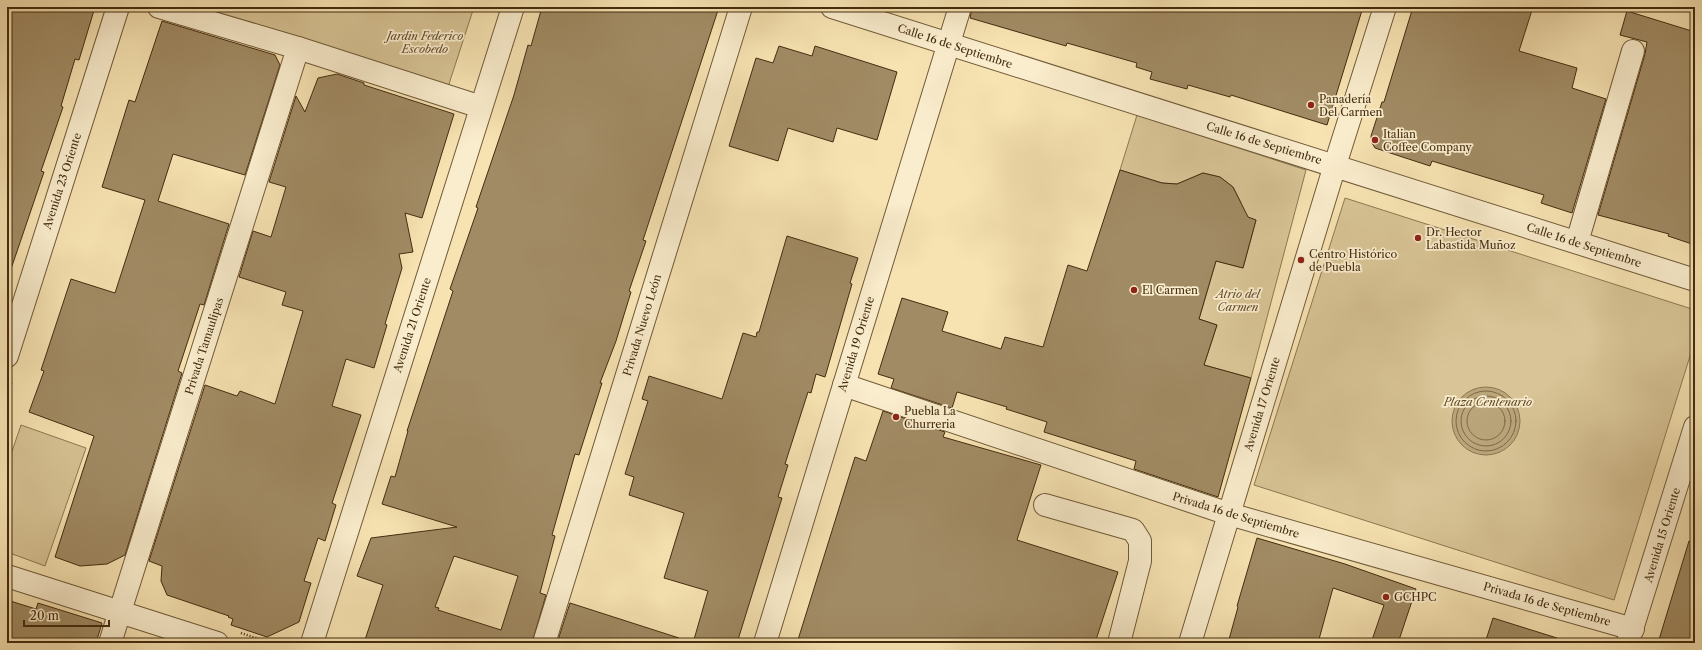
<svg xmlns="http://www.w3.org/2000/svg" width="1702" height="650" viewBox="0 0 1702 650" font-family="'Libre Caslon Text',serif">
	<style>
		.green { fill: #d8c496; stroke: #8e7852 }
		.water { fill: #baa57b; stroke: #8a7550 }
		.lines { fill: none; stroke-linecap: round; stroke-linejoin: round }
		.shore { stroke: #7e6845; stroke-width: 1 }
		.building { fill: #a18b64; stroke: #432c0f; fill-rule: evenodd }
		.minor-casing { stroke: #705a38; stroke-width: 24 }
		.path { stroke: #432c0f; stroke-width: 2.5; stroke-dasharray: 1 2; stroke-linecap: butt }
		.minor { stroke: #faedcd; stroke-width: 22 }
		.poi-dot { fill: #8f2418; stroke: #faedcd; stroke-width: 1.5 }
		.labels { text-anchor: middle; stroke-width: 3.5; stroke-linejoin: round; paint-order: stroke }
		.park-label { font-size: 11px; font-style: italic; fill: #614a2a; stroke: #faedcd }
		.street-label { font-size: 11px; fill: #432c0f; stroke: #faedcd }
		.poi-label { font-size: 11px; fill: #432c0f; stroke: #faedcd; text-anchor: start }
	</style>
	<rect width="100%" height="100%" fill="#f7e3b2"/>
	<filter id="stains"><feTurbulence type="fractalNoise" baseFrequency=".005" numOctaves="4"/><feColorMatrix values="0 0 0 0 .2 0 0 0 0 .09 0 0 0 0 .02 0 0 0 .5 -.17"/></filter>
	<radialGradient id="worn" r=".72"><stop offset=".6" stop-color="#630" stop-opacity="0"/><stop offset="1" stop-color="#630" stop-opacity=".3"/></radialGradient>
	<g class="green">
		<polygon points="200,7 474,7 448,87"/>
		<polygon points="1137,115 1306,170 1251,378 1204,365 1217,325 1199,319 1216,261 1243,268 1256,220 1238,215 1241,203 1233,187 1220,177 1203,173 1177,184 1162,183 1120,170"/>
		<polygon points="1345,198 1695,310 1695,340 1614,600 1254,485"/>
		<polygon points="21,425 86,448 45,566 7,552 7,466"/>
	</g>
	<circle class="water" cx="1486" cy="421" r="34"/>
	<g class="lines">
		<g class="shore">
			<circle cx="1486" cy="421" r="30"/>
			<circle cx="1486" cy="421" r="25"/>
			<circle cx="1486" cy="421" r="19"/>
		</g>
	</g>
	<g class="building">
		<polygon points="7,7 95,7 79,60 75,59 61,106 63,107 41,171 44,172 11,269 7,268"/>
		<path d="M542 7H719L643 240 646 241 629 291 631 292 616 341 600 383H602L579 455 575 454 552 535 555 536 540 593 546 595 532 643H364L383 585 357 576 371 538 457 527 382 504 391 476 395 477 408 431H407L453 291 450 289 478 208 476 207 514 95 528 45 531 46ZM454 556 518 576 501 630 438 610 439 608 435 607Z"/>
		<polygon points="972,7 1363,7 1327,125 1231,95 1230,97 1188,85 1187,89 1150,79 1152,72 1136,67 1137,63 1067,43 1066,46 970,18"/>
		<polygon points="1413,7 1533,7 1519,51 1577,68 1572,88 1606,99 1572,213 1541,203 1544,195 1432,161 1430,166 1375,148 1372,143 1371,136 1382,102 1384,102"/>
		<polygon points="1627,11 1695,32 1695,245 1668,236 1669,234 1598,215 1645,54 1647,42 1620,35"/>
		<polygon points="162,21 275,55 280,65 245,175 173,154 158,201 229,224 204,305 200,304 178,371 182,373 125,555 107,564 80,566 55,557 94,436 29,412 44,371 41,370 71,279 115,293 145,200 102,187 129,100 135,102"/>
		<polygon points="779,46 812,56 815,46 897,72 877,140 837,128 833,142 788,128 778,161 729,146 756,58 773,63"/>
		<polygon points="337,74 364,83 364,85 454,114 422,218 405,213 413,252 399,254 402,268 385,324 387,325 374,368 346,359 332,406 361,415 332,503 336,505 325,541 318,538 304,581 311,583 299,622 267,637 231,625 233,619 228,617 229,616 167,595 161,581 162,566 149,561 205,385 237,396 240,391 275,404 303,311 282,305 286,292 239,277 253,231 271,237 286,187 269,182 296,96 305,112 318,78"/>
		<polygon points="1120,170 1162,183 1177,184 1203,173 1220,177 1233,187 1248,217 1256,220 1243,268 1216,261 1199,319 1217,325 1204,365 1251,378 1218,497 1134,469 1136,461 1044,432 1047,422 1006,409 1007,407 957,392 952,408 891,388 894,379 878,374 902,298 948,312 942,331 1001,349 1005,337 1043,347 1068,265 1087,271"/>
		<polygon points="787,236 858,258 850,283 852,284 825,377 816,374 811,393 808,392 785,464 788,465 778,497 782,498 737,643 693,643 708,591 664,578 684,513 629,495 634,477 625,474 648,401 642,399 649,376 722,399 743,333 756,337 757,332 759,332"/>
		<polygon points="883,411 945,432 943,437 1041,465 1017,540 1118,572 1095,643 797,643 855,457 866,461"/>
		<polygon points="1257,538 1345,564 1416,589 1398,643 1371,643 1384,605 1333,588 1318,643 1228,643 1238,607 1237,606"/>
		<polygon points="1689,541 1695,542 1695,643 1658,643"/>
		<polygon points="7,600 36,609 38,603 102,623 96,643 7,643"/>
		<polygon points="570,603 679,638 678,643 557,643"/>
		<polygon points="1493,618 1557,638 1556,643 1485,643"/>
	</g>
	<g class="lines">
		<defs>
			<g id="minor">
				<polyline points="159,7 298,48 481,107"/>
				<polyline points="832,7 1695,280"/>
				<polyline points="1577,242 1633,51"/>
				<polyline points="7,356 118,7"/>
				<polyline points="844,385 1229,514 1633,629"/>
				<polyline points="1045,505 1133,530 1140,541 1140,561 1119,643"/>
				<polyline points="7,576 217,643"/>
				<polyline points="1628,642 1695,427"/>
				<polyline points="110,643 298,48"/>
				<polyline points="312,643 513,7"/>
				<polyline points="544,643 741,7"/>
				<polyline points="765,643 960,7"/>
				<polyline points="1190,643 1335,165 1385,7"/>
			</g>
		</defs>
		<use href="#minor" class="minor-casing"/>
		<g class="path">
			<polyline points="7,395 12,381"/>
			<polyline points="241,633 271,643"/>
		</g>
		<use href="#minor" class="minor"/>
	</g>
	<g class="poi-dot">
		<circle cx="1311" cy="105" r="4"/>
		<circle cx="1375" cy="140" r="4"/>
		<circle cx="1418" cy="238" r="4"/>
		<circle cx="1301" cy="260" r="4"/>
		<circle cx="1134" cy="290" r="4"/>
		<circle cx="896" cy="417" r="4"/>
		<circle cx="1386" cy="597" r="4"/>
	</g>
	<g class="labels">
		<g class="park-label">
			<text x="425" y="40">Jardin Federico<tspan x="425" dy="13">Escobedo</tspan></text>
			<text x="1238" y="298">Atrio del<tspan x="1238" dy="13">Carmen</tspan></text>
			<text x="1488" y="406">Plaza Centenario</text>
		</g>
		<g class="street-label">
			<text transform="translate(955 46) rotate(18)" y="4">Calle 16 de Septiembre</text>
			<text transform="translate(1264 143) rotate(17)" y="4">Calle 16 de Septiembre</text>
			<text transform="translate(62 181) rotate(-72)" y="4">Avenida 23 Oriente</text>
			<text transform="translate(1584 245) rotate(18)" y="4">Calle 16 de Septiembre</text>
			<text transform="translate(412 325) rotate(-72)" y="4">Avenida 21 Oriente</text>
			<text transform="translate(642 325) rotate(-73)" y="4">Privada Nuevo León</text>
			<text transform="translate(856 344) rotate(-73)" y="4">Avenida 19 Oriente</text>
			<text transform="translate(204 346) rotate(-72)" y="4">Privada Tamaulipas</text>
			<text transform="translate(1262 404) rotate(-73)" y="4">Avenida 17 Oriente</text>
			<text transform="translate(1236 515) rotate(17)" y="4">Privada 16 de Septiembre</text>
			<text transform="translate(1662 535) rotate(-73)" y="4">Avenida 15 Oriente</text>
			<text transform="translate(1547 604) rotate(16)" y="4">Privada 16 de Septiembre</text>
		</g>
		<g class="poi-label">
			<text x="1319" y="103">Panadería<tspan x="1319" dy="13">Del Carmen</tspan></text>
			<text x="1383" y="138">Italian<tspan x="1383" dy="13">Coffee Company</tspan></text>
			<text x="1426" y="236">Dr. Hector<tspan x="1426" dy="13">Labastida Muñoz</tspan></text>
			<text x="1309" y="258">Centro Histórico<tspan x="1309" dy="13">de Puebla</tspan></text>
			<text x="1142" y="294">El Carmen</text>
			<text x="904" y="415">Puebla La<tspan x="904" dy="13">Churreria</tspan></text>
			<text x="1394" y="601">GCHPC</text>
		</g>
	</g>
	<rect width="1702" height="650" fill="none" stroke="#f7e3b2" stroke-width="24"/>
	<rect x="8" y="8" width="1686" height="634" fill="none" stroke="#432c0f" stroke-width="2"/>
	<rect x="12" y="12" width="1678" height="626" fill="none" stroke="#432c0f"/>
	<path d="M24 620v6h85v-6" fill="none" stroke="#432c0f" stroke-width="2"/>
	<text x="30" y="620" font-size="12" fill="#432c0f" stroke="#faedcd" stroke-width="3" paint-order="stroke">20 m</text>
	<rect width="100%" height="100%" filter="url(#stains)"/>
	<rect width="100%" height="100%" fill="url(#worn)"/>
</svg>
